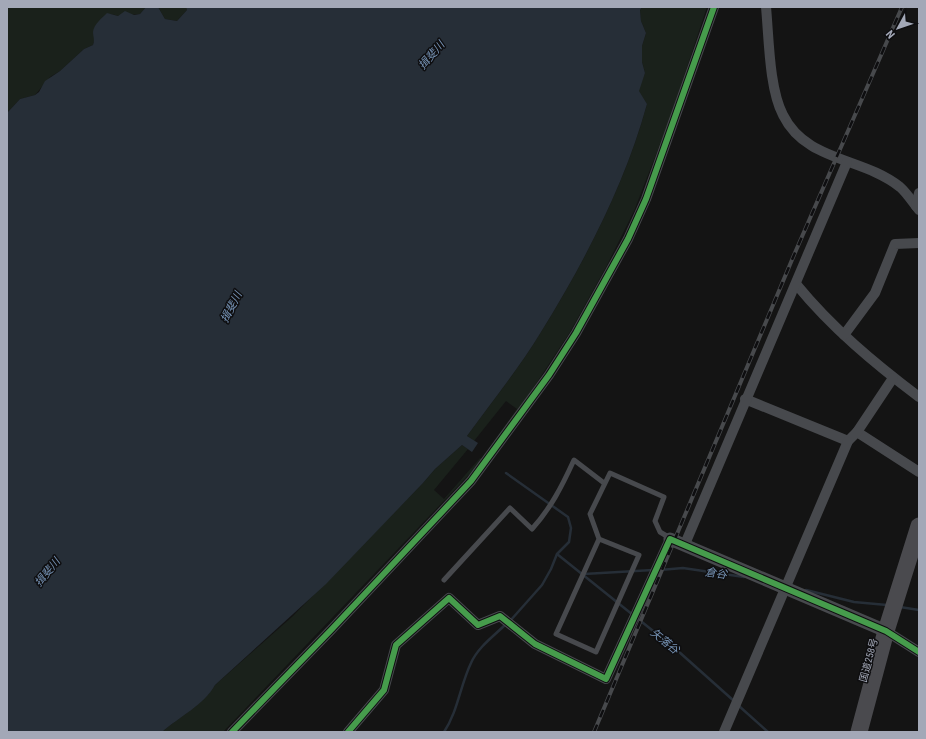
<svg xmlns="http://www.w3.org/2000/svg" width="926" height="739" viewBox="0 0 926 739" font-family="'Roboto Condensed','Noto Sans JP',sans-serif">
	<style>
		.green { fill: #1a211b }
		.water { fill: #262e37 }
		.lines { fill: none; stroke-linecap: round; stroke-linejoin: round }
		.stream { stroke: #262e37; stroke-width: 2.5 }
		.service { stroke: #47494d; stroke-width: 5 }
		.minor { stroke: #47494d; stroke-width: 10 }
		.tertiary { stroke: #47494d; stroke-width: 13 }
		.trunk { stroke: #4a4a4e; stroke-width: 17 }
		.rail-casing { stroke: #47494c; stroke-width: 4 }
		.rail { stroke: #0e0e10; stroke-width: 2.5; stroke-dasharray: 8; stroke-linecap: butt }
		.cycleway-casing { stroke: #0e0e10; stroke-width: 8 }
		.cycleway { stroke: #469c4c; stroke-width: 6 }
		.labels { text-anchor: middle; stroke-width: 3; stroke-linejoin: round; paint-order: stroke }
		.street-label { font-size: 10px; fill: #a3a8b7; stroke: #0e0e10 }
		.water-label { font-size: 11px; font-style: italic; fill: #7693b5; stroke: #0e0e10 }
	</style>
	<rect width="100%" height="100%" fill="#141414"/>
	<g class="green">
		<polygon points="7,7 146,7 140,14 118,16 111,14 93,32 95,38 93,45 84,49 60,71 50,77 35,95 20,99 7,113"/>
		<polygon points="158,7 186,7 187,10 177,21 165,19"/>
		<path d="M642 7H707L669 121 634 211 606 267 570 332 497 443 494 441 517 409 506 401 474 441 467 436C492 402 519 368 541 332 585 261 625 184 647 104L638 91 645 73 642 62V46L646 33 641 21 640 10Z"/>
		<path d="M462 445 468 449 434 490 444 499 480 458 483 460 223 732H162C179 717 204 704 215 685L293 616 423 483 435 469Z"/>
	</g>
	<path class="water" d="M146 7H158L165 19 177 21 187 10 186 7H642L640 10 641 21 646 33 642 46V62L645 73 639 91 647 104C625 184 585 261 541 332 519 368 492 402 467 436L478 443 472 452 462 445 435 469 423 483 326 584 215 685C204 705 179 717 162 732H7V113L20 99 35 95 39 92 45 81 60 71 84 49 93 45C95 40 93 36 93 32 94 24 102 18 107 13L118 16 125 11 134 15 140 14Z"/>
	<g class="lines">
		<g class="stream">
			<polyline points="506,473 568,517 571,528 569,542 557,554 551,569 542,585 510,621"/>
			<polyline points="557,554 633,615"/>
			<polyline points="660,570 683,568 744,577"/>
			<polyline points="584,574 653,570"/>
			<polyline points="806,590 854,602 887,605"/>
			<polyline points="900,607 919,610"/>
			<polyline points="637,618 678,651 734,701"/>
			<polyline points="739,706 768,732"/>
			<path d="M444 732C458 711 460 686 471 663 478 647 494 636 506 624"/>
		</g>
		<g class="service">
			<polyline points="599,539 639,555 596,652 556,634 599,539 590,514 610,473 664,497 655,521 660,532 670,538"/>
			<path d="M444 580 510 508 532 529C551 508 562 486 574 460L604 483"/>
		</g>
		<g class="minor">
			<path d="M766 7C769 38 769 88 783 115 806 162 863 157 900 187 907 193 913 203 919 210"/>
			<polyline points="916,206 919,193"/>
			<path d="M796 284C832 328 874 363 919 397"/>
			<polyline points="844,335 875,293 895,244 919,243"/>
			<polyline points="745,399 848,441"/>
			<polyline points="857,432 919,472"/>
			<polyline points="685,544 847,162"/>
			<polyline points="886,631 919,652"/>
			<polyline points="232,732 331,630 471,481 549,375 576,333 628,239 646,199 714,7"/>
			<polyline points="348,732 384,690 396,645 449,598 478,625 500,616 535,644 606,679 670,539"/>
			<polyline points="724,732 848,441 857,432 893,378"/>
		</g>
		<polyline class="tertiary" points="670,539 886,631"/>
		<polyline class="trunk" points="859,732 886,631 919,526"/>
		<defs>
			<polyline id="rail" points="594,732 794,255 902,7"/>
		</defs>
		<use href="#rail" class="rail-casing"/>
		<use href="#rail" class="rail"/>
		<defs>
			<g id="cycleway">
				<polyline points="232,732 331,630 471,481 549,375 576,333 628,239 646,199 714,7"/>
				<polyline points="348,732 384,690 396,645 449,598 478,625 500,616 535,644 606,679 670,539 886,631 919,652"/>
			</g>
		</defs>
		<use href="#cycleway" class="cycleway-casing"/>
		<use href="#cycleway" class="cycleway"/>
	</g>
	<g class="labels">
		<g class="street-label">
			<text transform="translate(868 660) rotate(-75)" y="4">国道258号</text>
		</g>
		<g class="water-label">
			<text transform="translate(431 55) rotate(-49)" y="4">揖斐川</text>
			<text transform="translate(231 307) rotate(-63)" y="4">揖斐川</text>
			<text transform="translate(47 572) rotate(-51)" y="4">揖斐川</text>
			<text transform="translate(716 573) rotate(8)" y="4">倉谷</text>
			<text transform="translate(665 641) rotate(39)" y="4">矢落谷</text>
		</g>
	</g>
	<rect width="926" height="739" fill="none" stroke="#a3a8b7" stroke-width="16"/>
	<g transform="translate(898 28) rotate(230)" stroke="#0e0e10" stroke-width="3" paint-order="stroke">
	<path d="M0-3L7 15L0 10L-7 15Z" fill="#a3a8b7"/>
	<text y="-6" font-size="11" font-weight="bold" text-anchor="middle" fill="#a3a8b7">N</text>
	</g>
</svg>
